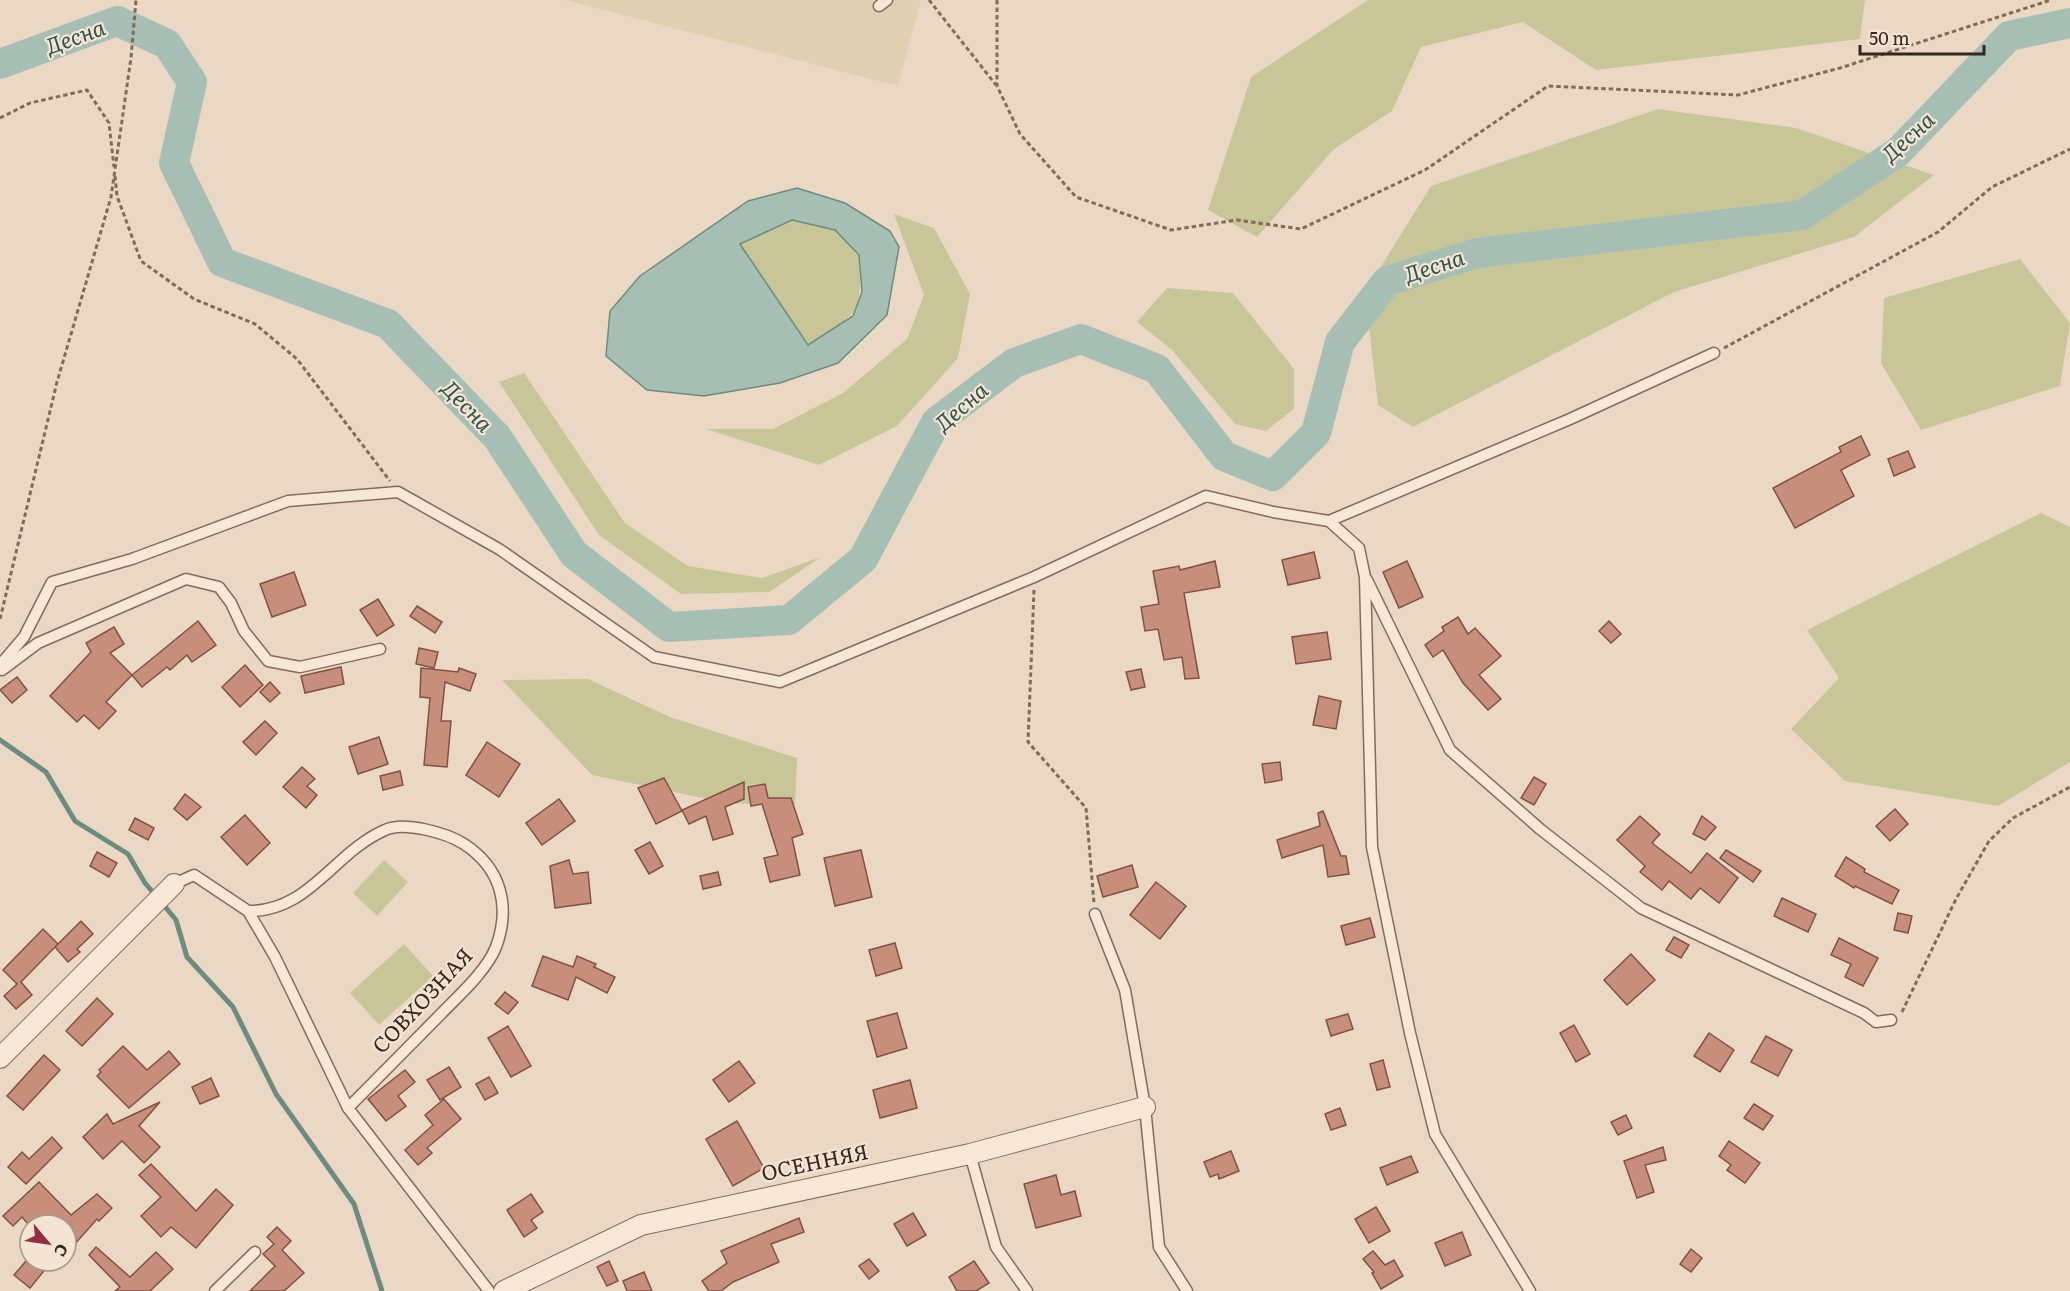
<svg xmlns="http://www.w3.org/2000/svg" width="2070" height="1291" viewBox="0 0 2070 1291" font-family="Literata,serif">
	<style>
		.farmland { fill: #e0d0b2 }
		.green { fill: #c8c699 }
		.water { fill: #a6beb3; stroke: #6d8c7f; stroke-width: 1.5; fill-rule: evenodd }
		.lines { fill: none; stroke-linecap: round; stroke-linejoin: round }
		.stream { stroke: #6d8c7f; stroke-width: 5 }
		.river { stroke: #a6beb3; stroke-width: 30 }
		.building { fill: #c78e7c; stroke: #825143; stroke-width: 1.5 }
		.lane-casing { stroke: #856a5c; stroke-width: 13 }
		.street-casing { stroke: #856a5c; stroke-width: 22 }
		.path { stroke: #856a5c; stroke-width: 3; stroke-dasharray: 4.5 3; stroke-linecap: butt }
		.lane { stroke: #f6e7d7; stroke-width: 10 }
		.street { stroke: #f6e7d7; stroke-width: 20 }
		.labels { text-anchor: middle; stroke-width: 4.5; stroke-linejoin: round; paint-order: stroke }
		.street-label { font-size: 21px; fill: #35261f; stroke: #f3e4d3 }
		.water-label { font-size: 22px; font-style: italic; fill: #2f544b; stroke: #f3e4d3 }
	</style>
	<rect width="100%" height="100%" fill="#ebd8c4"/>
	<polygon class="farmland" points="565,0 921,0 898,86"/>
	<g class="green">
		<polygon points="1368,0 1865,0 1860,39 1596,70 1523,22 1421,47 1392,111 1334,149 1257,237 1208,210 1251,77"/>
		<polygon points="1658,109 1796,128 1934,175 1854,237 1674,292 1413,427 1378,405 1365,292 1431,186"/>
		<polygon points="894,214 934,228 970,294 958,358 897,426 819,465 706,429 773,429 843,393 907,339 924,295"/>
		<path d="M792 220 835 230 859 254C863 318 858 312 808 345L740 243Z"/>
		<polygon points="2020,259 2070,323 2060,386 1921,430 1881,363 1884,298"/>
		<polygon points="1167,288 1233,293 1294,369 1294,409 1266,431 1235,424 1172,350 1137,322"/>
		<polygon points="524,373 625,523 688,566 762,578 821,557 769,592 681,594 599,535 499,382"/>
		<polygon points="2041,513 2070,527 2070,762 1998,806 1845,781 1791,729 1839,678 1807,630"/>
		<polygon points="588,679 670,717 797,758 795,805 727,803 592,775 502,680"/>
		<polygon points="384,860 408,882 377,916 353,893"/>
		<polygon points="404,944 433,976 379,1025 350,993"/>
	</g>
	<path class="water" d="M797 188 845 203 890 231 899 247 887 315 838 363 780 383 704 396 647 390 606 356 610 311 640 276 748 201ZM792 220 835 230 859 255 862 292 853 316 808 345 740 244Z"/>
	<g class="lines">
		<g class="stream">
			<polyline points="0,740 46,772 75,821 128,854 145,883 156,896"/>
			<polyline points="162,903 176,920 187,957 233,1007 276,1094 354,1204 382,1291"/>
		</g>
		<polyline class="river" points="0,64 117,21 167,44 192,82 174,163 222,262 388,324 497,437 574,554 669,627 789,620 863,559 936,422 1014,363 1081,339 1157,369 1224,456 1273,476 1316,433 1340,342 1387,281 1477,253 1802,215 1898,152 2009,36 2070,23"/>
	</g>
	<g class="building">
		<polygon points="1861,436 1870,455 1841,470 1854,496 1795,528 1773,488 1841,452 1839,447"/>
		<polygon points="1908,451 1915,467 1894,476 1888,459"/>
		<polygon points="1314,552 1320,578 1288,585 1282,560"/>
		<polygon points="1215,561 1220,587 1184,593 1199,678 1185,679 1182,657 1164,660 1158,629 1145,631 1141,607 1159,604 1153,571 1179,566 1180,570"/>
		<polygon points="1407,561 1423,597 1399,608 1383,572"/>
		<polygon points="294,572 306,605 272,617 260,584"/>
		<polygon points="378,599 394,625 377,636 360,610"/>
		<polygon points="417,606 442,622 435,633 410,616"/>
		<polygon points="1458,617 1468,634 1475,628 1501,656 1479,675 1501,699 1488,710 1463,683 1443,650 1433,657 1425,645 1444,631 1442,627"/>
		<polygon points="198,621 216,645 192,662 187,655 170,670 167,667 142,687 132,675"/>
		<polygon points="1609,621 1621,634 1611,643 1599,631"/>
		<polygon points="114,627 124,644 110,653 132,675 106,702 116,711 99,729 84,715 77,722 50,696 91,652 86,643"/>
		<polygon points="1327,632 1331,659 1296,664 1292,637"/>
		<polygon points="419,648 438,652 434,668 416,664"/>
		<polygon points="245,665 263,685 240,707 222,687"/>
		<polygon points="341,667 344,684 305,693 301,676"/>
		<polygon points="421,668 458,672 459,668 476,674 470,691 445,682 441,721 451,721 447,767 424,765 430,698 420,697"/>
		<polygon points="1141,669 1145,687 1131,690 1126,672"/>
		<polygon points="17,677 27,690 12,703 0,690"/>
		<polygon points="270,682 280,693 270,702 260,692"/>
		<polygon points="1319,696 1341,701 1336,729 1313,725"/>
		<polygon points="265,721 277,733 256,755 243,742"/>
		<polygon points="379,737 388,764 358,774 349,747"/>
		<polygon points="487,742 520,764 499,797 466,775"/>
		<polygon points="1280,762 1282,780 1265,783 1262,764"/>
		<polygon points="302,767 315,779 307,786 317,795 306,808 283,787"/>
		<polygon points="400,771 403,785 383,790 380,776"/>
		<polygon points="1534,777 1546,784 1534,805 1521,798"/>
		<polygon points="664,778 682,811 656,824 638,788"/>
		<polygon points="744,782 744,799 725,807 733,834 713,840 706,816 689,824 682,810"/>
		<polygon points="765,784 768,798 791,798 803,834 792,838 800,875 770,882 764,858 778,855 762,804 751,806 748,787"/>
		<polygon points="185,794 201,807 187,820 174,809"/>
		<polygon points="559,799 575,821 542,845 526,823"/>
		<polygon points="1895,809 1908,824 1890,841 1876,826"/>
		<polygon points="1323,811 1341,856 1346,856 1349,874 1328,877 1323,845 1282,858 1277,840 1320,826 1318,813"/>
		<polygon points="245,815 270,843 247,865 221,837"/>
		<polygon points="1640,816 1660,834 1652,843 1691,873 1707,853 1738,878 1719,903 1700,888 1691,899 1669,881 1662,890 1640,872 1645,866 1617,840"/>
		<polygon points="1702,816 1716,827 1705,840 1693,834"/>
		<polygon points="135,818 154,828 148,840 129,830"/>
		<polygon points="650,842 663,866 649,874 635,850"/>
		<polygon points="861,850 872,897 835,906 824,858"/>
		<polygon points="1726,850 1761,871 1753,882 1720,858"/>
		<polygon points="97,852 117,863 109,877 90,866"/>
		<polygon points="1846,857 1865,869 1864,872 1899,890 1892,904 1855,886 1854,888 1835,876"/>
		<polygon points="569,860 573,874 588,872 591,903 555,908 550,866"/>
		<polygon points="1132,865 1138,887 1103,897 1097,876"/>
		<polygon points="718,872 721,885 703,889 700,876"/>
		<polygon points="1156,882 1186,906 1160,939 1130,915"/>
		<polygon points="1782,898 1816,914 1808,932 1774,916"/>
		<polygon points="1898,913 1912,916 1908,933 1894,930"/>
		<polygon points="1370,918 1375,937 1346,945 1341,926"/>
		<polygon points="81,921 93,934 77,949 80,952 68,962 55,947 21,982 32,995 16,1009 4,996 17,984 3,970 43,929 58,944 55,947"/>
		<polygon points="1674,937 1689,945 1681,958 1666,950"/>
		<polygon points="1839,938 1878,958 1863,986 1845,977 1851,964 1831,955"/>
		<polygon points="895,943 902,968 876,976 869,950"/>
		<polygon points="1631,954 1655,980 1627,1005 1604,980"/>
		<polygon points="543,956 573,967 577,956 596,964 594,967 615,977 607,993 576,977 568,1000 532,986"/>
		<polygon points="505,992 518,1002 508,1014 495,1004"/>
		<polygon points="97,998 113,1014 82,1046 66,1031"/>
		<polygon points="897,1013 907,1048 877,1057 867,1021"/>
		<polygon points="1348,1014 1353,1029 1331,1036 1326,1020"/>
		<polygon points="1574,1025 1590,1054 1576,1062 1560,1033"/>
		<polygon points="508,1026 531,1066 511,1077 488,1038"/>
		<polygon points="1709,1033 1734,1050 1720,1072 1694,1056"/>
		<polygon points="1766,1036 1792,1050 1778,1076 1751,1062"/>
		<polygon points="123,1046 147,1070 169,1051 180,1064 129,1108 97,1076 101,1072 99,1070"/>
		<polygon points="44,1055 60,1070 23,1110 7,1096"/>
		<polygon points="1383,1060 1390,1087 1377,1090 1370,1064"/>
		<polygon points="739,1061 755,1083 729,1102 713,1080"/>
		<polygon points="449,1067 461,1087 440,1100 427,1080"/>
		<polygon points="405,1070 415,1082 398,1096 406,1106 386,1121 368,1099"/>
		<polygon points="489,1077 498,1093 485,1100 476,1084"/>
		<polygon points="211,1078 219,1096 200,1104 192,1087"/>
		<polygon points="910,1080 917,1108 880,1118 873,1090"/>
		<polygon points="444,1099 461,1119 427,1148 432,1153 418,1165 405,1150 433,1125 425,1115"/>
		<polygon points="160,1102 139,1126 160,1147 144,1163 122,1141 103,1159 83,1137 107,1114 113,1124"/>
		<polygon points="1754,1104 1773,1116 1763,1130 1744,1118"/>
		<polygon points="1340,1108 1346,1125 1331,1130 1325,1114"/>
		<polygon points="1626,1115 1632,1128 1618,1135 1611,1122"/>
		<polygon points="737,1121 764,1168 733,1186 706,1139"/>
		<polygon points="52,1137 62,1148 26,1184 8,1167 22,1152 29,1159"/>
		<polygon points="1729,1141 1760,1163 1745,1183 1727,1170 1731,1165 1719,1156"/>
		<polygon points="1663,1147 1666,1160 1645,1165 1654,1192 1637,1198 1624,1161"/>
		<polygon points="1231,1151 1239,1171 1219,1179 1218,1174 1210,1177 1204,1162"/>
		<polygon points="1411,1156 1418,1172 1387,1185 1380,1168"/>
		<polygon points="151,1164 196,1211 216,1189 233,1205 196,1248 171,1227 161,1237 141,1216 161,1197 139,1175"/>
		<polygon points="1056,1175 1061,1195 1075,1191 1081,1216 1036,1228 1024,1184"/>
		<polygon points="39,1182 71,1215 97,1194 112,1208 99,1221 97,1219 66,1254 66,1225 29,1225 22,1217 13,1226 3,1216"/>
		<polygon points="531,1194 543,1212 531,1220 537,1228 524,1237 507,1210"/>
		<polygon points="1376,1207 1390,1231 1369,1243 1355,1219"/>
		<polygon points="913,1213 926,1235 907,1246 894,1224"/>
		<polygon points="799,1218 804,1232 771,1244 779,1262 733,1282 721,1291 709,1291 702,1281 727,1263 721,1251"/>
		<polygon points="277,1227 291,1241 282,1250 304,1273 284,1291 250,1291 275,1266 263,1254 274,1244 267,1237"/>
		<polygon points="1462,1232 1471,1255 1445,1266 1435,1243"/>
		<polygon points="96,1247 130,1277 156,1252 173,1269 150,1291 115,1291 120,1287 89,1255"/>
		<polygon points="1691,1249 1702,1258 1691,1272 1680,1264"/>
		<polygon points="1373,1251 1385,1265 1394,1260 1403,1276 1381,1289 1372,1273 1374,1272 1363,1259"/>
		<polygon points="869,1259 879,1271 869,1279 859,1266"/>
		<polygon points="26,1261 52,1261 30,1288 14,1275"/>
		<polygon points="609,1261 618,1281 607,1286 597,1267"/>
		<polygon points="974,1261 989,1283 976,1291 957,1291 949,1277"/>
		<polygon points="644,1272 652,1291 627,1291 623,1281"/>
	</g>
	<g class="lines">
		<defs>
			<g id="lane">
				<polyline points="879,6 887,0"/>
				<polyline points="1329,521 1570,419 1714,353"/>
				<polyline points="1367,580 1450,750 1540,829 1641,908 1864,1013 1876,1022 1891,1020"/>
				<polyline points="0,665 24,637 52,582 132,559 288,501 398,492 499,549 654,657 780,682 1034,577 1206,496 1273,512 1329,521 1359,548 1365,577 1372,847 1410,1033 1435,1134 1530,1291"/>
				<polyline points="2,670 38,643 186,579 219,587 231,603 244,631 268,661 300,667 380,649"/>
				<path d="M174 884 194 875 248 911 275 957 348 1108C378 1078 408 1047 438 1017 456 998 486 972 496 947 511 906 501 868 464 844 447 833 404 821 385 830 333 853 309 912 248 911"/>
				<polyline points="1095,914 1125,990 1145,1107 1159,1247 1187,1291"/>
				<polyline points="348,1108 489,1291"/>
				<polyline points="970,1154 996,1247 1027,1291"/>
				<polyline points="215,1291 255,1252"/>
			</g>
			<g id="street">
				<polyline points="0,1058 174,884"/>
				<polyline points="504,1291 641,1225 970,1154 1145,1107"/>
			</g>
		</defs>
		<use href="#lane" class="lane-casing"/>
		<use href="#street" class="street-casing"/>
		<g class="path">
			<polyline points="929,0 996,85"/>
			<polyline points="997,0 997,86 1020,134 1076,197 1171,230 1237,220 1301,229 1425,170 1548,86 1738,95 1840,68 2051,0"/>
			<polyline points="0,118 30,103 87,90 109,123 114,167"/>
			<polyline points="115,176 117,196 141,261 194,299 255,324 297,359 390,481"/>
			<polyline points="1724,348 1938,232 1992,187 2070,149"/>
			<polyline points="1034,590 1028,742 1086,808 1094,903"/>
			<polyline points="0,619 57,382 111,197 131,58 136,0"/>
			<polyline points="1902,1012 1956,899 1989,841 2013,818 2070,787"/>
		</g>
		<use href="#lane" class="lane"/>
		<use href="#street" class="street"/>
	</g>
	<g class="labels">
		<g class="street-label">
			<text transform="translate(423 1001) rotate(-47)" y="7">СОВХОЗНАЯ</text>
			<text transform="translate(815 1163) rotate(-12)" y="7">ОСЕННЯЯ</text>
		</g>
		<g class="water-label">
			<text transform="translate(75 37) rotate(-20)" y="8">Десна</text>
			<text transform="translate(1908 137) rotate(-42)" y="8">Десна</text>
			<text transform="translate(1434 266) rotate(-18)" y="8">Десна</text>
			<text transform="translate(467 406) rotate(46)" y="8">Десна</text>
			<text transform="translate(961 407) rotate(-41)" y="8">Десна</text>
		</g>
	</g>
	<g transform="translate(48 1243) rotate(119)"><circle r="28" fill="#f3e4d3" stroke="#a7988b" stroke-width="1.5"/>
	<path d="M0-4.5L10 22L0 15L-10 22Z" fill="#902f41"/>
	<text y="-9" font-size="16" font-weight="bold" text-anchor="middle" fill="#35261f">С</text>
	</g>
	<path d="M1860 45v9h124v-9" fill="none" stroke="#35261f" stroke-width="3"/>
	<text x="1869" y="45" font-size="18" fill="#35261f" stroke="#f3e4d3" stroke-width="4.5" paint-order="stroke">50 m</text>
</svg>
